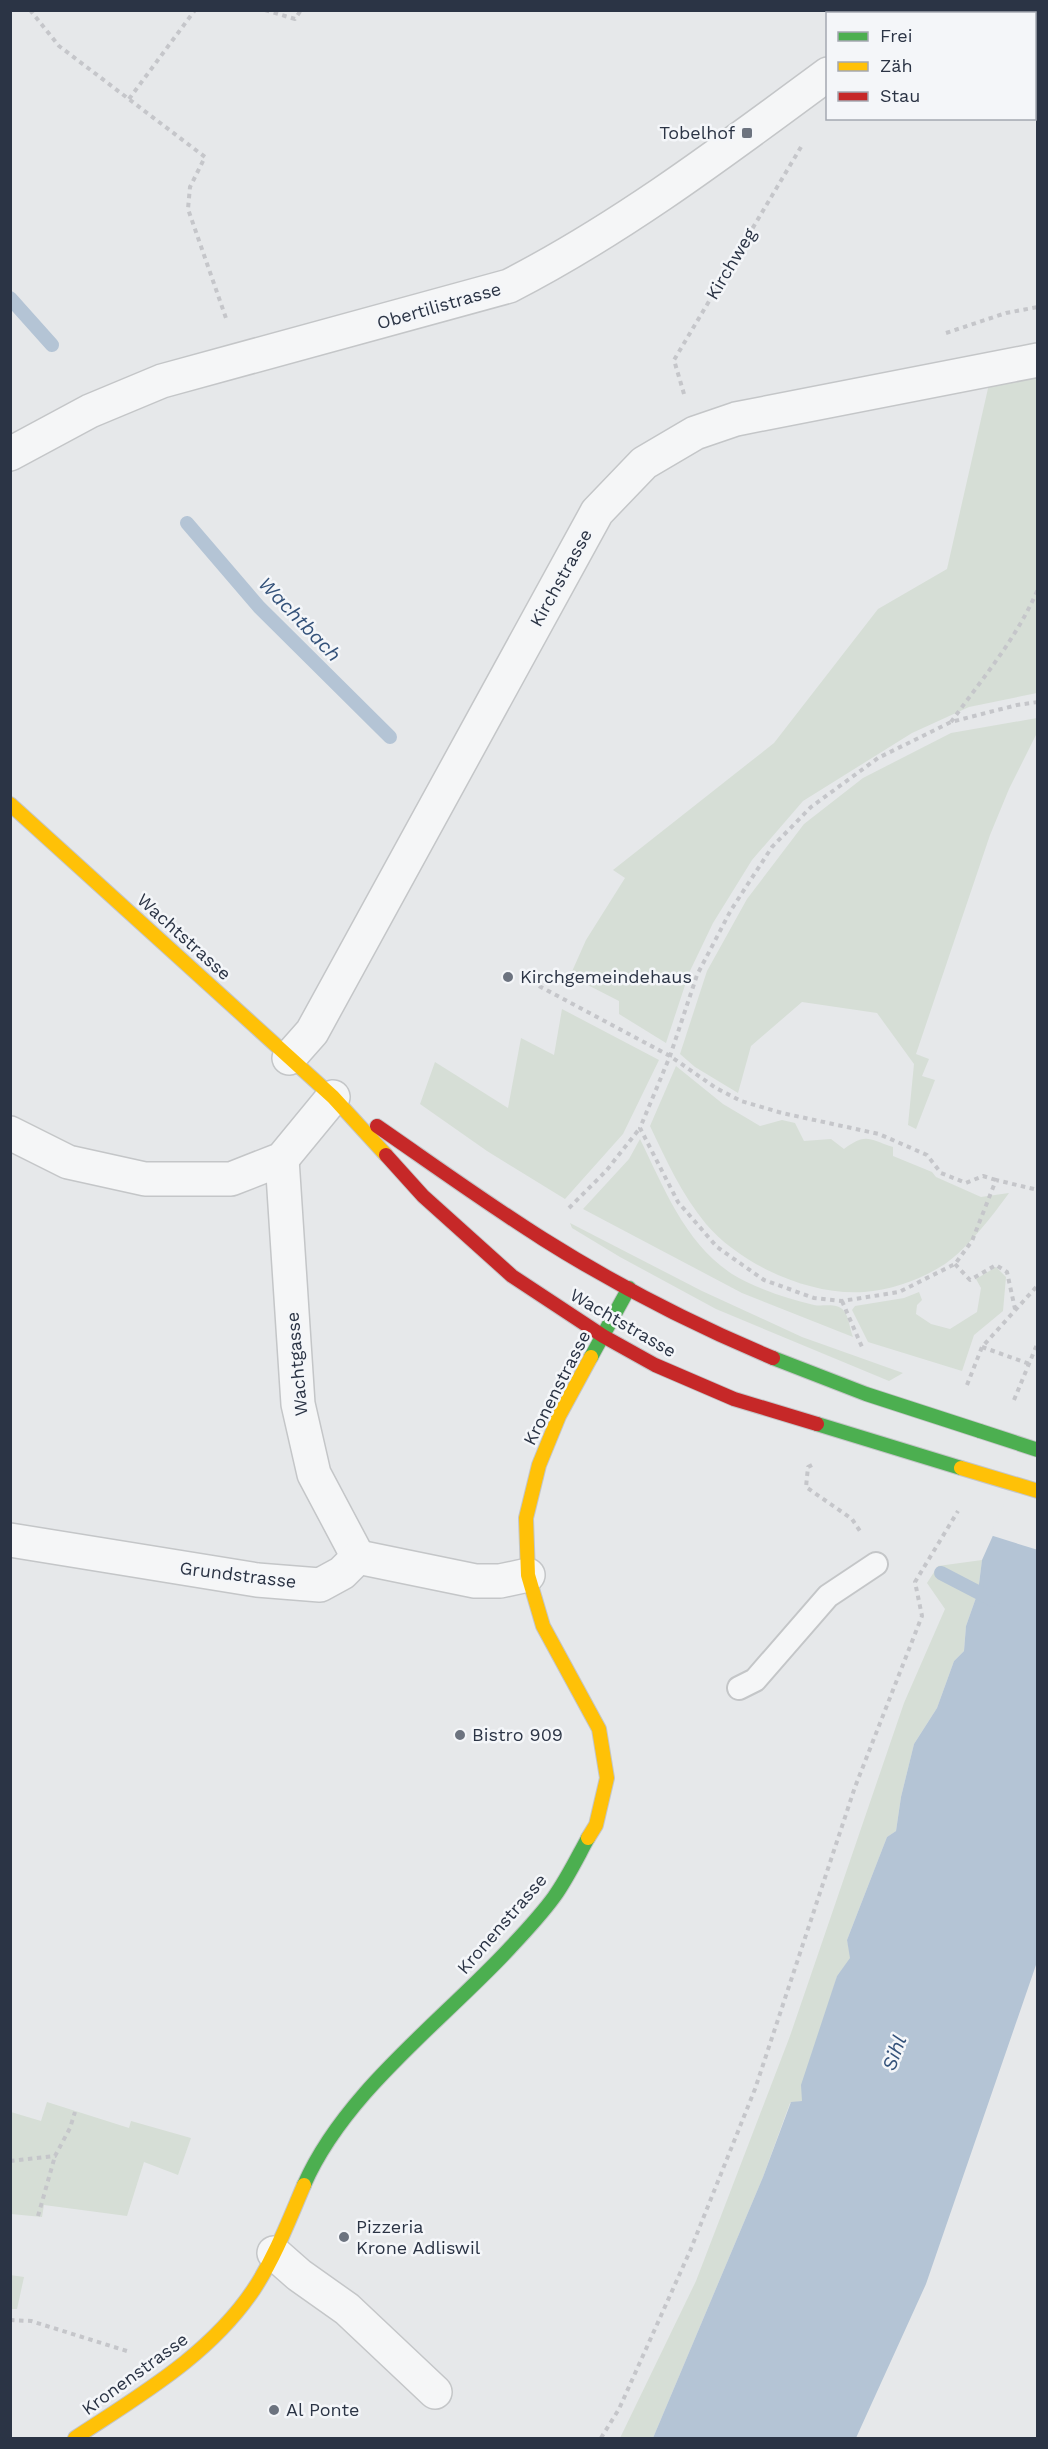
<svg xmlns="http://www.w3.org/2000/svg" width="1048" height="2449" viewBox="0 0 1048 2449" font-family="'Work Sans',sans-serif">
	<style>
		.green { fill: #d6ded6 }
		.water { fill: #b4c4d5 }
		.pier { fill: #e6e8ea }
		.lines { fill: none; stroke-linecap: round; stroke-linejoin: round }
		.stream { stroke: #b4c4d5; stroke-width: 14 }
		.lane-casing { stroke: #c4c6c8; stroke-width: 26 }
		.street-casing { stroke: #c4c6c8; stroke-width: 36 }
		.fast-casing { stroke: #c4c6c8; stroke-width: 16 }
		.slow-casing { stroke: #c4c6c8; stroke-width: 16 }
		.jam-casing { stroke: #c4c6c8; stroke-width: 16 }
		.path { stroke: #c5c6ca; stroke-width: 4; stroke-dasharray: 4.5 4.5; stroke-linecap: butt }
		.lane { stroke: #f5f6f7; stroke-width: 22 }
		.street { stroke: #f5f6f7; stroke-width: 33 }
		.fast { stroke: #4caf50; stroke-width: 14 }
		.slow { stroke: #ffc107; stroke-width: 14 }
		.jam { stroke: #c62828; stroke-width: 14 }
		.fast-bridge-casing { stroke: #c4c6c8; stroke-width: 16; stroke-linecap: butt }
		.slow-bridge-casing { stroke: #c4c6c8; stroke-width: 16; stroke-linecap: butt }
		.fast-bridge { stroke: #4caf50; stroke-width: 14 }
		.slow-bridge { stroke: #ffc107; stroke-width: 14 }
		.poi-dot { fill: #6c737f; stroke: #f4f6f9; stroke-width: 2 }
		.labels { text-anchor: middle; stroke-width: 5; stroke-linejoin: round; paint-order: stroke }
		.poi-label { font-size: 18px; fill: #2b3445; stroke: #f4f6f9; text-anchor: start }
		.street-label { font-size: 18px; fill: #2b3445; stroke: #f4f6f9 }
		.water-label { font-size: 20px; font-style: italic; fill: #34527a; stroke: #f4f6f9 }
	</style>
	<rect width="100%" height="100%" fill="#e6e8ea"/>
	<g class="green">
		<polygon points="1037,374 1037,693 969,707 912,733 803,801 752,860 713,923 689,973 666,1043 619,1014 619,1001 570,976 586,940 625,878 613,870 774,743 878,609 947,569 989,384"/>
		<polygon points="1037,718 1037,733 1009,789 990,835 916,1054 929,1059 922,1076 935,1080 916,1129 908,1125 914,1064 877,1013 802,1002 751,1046 738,1093 695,1067 680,1054 707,971 747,899 804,824 863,778 951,733"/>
		<polygon points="562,1009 659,1060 623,1134 565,1199 487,1151 420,1104 435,1062 508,1108 521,1038 554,1055"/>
		<path d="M676 1066 723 1104 760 1126 782 1120 795 1123 804 1141 831 1139 844 1149C867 1132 869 1140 893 1147V1156L932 1172 936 1177 981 1197 1009 1193C993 1215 968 1248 945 1264 922 1279 892 1290 864 1292 810 1296 741 1265 706 1224 682 1195 666 1160 650 1126Z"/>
		<path d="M640 1139C664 1188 685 1243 732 1274 755 1288 787 1299 814 1305 823 1307 837 1302 844 1311 849 1317 850 1330 853 1337L742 1293 583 1209 629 1159Z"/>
		<polygon points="570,1223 702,1291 802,1337 903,1373 889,1381 716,1309 620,1257 572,1228"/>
		<polygon points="996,1267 1006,1277 1003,1311 974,1335 962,1371 868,1342 852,1310 855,1306 904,1298 919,1292 922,1300 917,1305 916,1314 931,1324 950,1329 977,1312 981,1288 976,1279"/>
		<polygon points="982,1560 978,1592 966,1626 964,1651 954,1661 937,1708 914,1744 901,1797 896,1831 887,1837 847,1940 851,1958 837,1976 802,2101 790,2103 763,2177 653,2438 620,2438 696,2281 790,2036 904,1703 945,1609 927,1583 938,1566"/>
		<polygon points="47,2102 129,2128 131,2121 191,2138 178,2175 144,2162 127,2216 44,2205 42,2217 11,2214 11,2112 41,2121"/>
		<polygon points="10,2275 24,2277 17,2309 11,2309"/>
	</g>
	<polygon class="water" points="1037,1437 1037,1962 926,2284 856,2438 653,2438 763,2177 791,2102 802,2101 801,2085 837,1976 850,1958 847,1940 887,1837 896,1831 901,1797 914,1744 937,1708 954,1661 964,1651 966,1626 978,1592 982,1560"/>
	<polygon class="pier" points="1038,1434 1038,1550 990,1535 1035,1436"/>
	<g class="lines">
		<g class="stream">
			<polyline points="10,298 52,345"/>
			<polyline points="187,523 259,607 390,737"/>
			<polyline points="941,1573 993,1600"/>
		</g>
		<defs>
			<g id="lane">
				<polyline points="1034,14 1037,10"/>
				<polyline points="1034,42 1038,48"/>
				<polyline points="739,1688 755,1680 828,1596 876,1564"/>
			</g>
			<g id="street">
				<polyline points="903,14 907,10"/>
				<path d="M10 454 90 411 162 381 509 286C622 228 725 150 828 74"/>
				<polyline points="289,1058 312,1032 597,512 644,463 695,433 736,419 1038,360"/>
				<polyline points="10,1133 68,1162 145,1179 231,1179 282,1159 333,1097"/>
				<polyline points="282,1159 298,1404 314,1474 358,1557"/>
				<polyline points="10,1540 257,1580 320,1585 342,1573 358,1557"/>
				<polyline points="358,1557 475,1581 500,1581 528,1575"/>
				<polyline points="274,2253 299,2275 347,2309 435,2392"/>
			</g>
			<g id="fast">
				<polyline points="591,1357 629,1288"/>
				<polyline points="773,1358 866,1394 980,1431"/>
				<polyline points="817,1424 961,1468"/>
				<path d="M304 2185C344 2093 441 2022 509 1949 524 1933 541 1915 554 1897 567 1879 577 1858 588 1838"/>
			</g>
			<g id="slow">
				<polyline points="10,804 333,1097 386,1155"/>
				<polyline points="588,1838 596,1825 607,1778 599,1729 543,1626 528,1575 526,1518 539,1465 559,1416 591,1357"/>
				<path d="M75 2438C140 2395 210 2355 254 2289 275 2257 289 2220 304 2185"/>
			</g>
			<g id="jam">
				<path d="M377 1126C432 1164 486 1203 543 1239 616 1285 694 1325 773 1358"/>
				<polyline points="386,1155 423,1196 512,1276 603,1336 655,1365 734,1399 817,1424"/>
			</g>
		</defs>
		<use href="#lane" class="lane-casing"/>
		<use href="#street" class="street-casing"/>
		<use href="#fast" class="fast-casing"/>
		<use href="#slow" class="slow-casing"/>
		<use href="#jam" class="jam-casing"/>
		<g class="path">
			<polyline points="30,10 59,46 205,157 190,187 188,209 227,321"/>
			<polyline points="265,10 295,19 301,10"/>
			<polyline points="129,99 195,10"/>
			<polyline points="946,333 1006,313 1038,307"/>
			<polyline points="684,394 674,360 801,147"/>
			<polyline points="1038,702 1017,705 951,722 878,758 811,807 772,847 731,910 697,975 670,1056 640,1128 678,1202 717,1247 764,1280 814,1298 842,1301 899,1292 955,1264 972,1241 996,1180 1038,1190"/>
			<path d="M951 722C982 679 1017 638 1038 589"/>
			<polyline points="539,986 670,1056 716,1088 741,1101 782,1113 879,1134 927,1155 941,1173 966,1183 983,1176 996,1180"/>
			<polyline points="569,1208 606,1171 640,1128"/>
			<polyline points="955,1264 970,1280 996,1265 1007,1272 1015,1309"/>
			<polyline points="842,1301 862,1347"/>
			<polyline points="982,1347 1030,1364"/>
			<polyline points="967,1385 982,1347 1038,1285"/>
			<polyline points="1014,1400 1038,1342"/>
			<polyline points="812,1465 808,1467 806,1487 852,1519 860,1531"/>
			<polyline points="10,2161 55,2156 70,2128 75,2112"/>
			<polyline points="38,2216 55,2156"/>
			<polyline points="10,2320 31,2321 130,2352"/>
			<polyline points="601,2438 619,2409 690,2251 755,2089 855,1787 922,1616 915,1582 958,1511"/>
		</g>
		<use href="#lane" class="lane"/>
		<use href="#street" class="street"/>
		<use href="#fast" class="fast"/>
		<use href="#slow" class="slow"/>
		<use href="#jam" class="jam"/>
		<defs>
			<polyline id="fast-bridge" points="980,1431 1038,1450"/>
			<polyline id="slow-bridge" points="961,1468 1038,1491"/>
		</defs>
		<use href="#fast-bridge" class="fast-bridge-casing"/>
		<use href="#slow-bridge" class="slow-bridge-casing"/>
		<use href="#fast-bridge" class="fast-bridge"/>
		<use href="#slow-bridge" class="slow-bridge"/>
	</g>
	<g class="poi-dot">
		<rect x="741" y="127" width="12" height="12" rx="3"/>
		<circle cx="508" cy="977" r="6"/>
		<circle cx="460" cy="1735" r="6"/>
		<circle cx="344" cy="2237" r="6"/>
		<circle cx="274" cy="2410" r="6"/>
	</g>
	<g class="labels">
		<g class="poi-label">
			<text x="735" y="139" text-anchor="end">Tobelhof</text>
			<text x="520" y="983">Kirchgemeindehaus</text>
			<text x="472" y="1741">Bistro 909</text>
			<text x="356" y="2233">Pizzeria<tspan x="356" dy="21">Krone Adliswil</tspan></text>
			<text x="286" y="2416">Al Ponte</text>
		</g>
		<g class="street-label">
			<text transform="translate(731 264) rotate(-59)" y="6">Kirchweg</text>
			<text transform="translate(439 306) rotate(-16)" y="6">Obertilistrasse</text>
			<text transform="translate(561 578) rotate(-61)" y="6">Kirchstrasse</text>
			<text transform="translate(184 937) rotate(42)" y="6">Wachtstrasse</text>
			<text transform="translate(623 1323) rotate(30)" y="6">Wachtstrasse</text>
			<text transform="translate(297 1364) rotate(-95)" y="6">Wachtgasse</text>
			<text transform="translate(557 1388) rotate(-63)" y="6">Kronenstrasse</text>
			<text transform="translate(238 1575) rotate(7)" y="6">Grundstrasse</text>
			<text transform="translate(502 1924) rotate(-49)" y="6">Kronenstrasse</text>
			<text transform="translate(135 2374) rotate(-36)" y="6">Kronenstrasse</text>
		</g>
		<g class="water-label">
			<text transform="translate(300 619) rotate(46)" y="7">Wachtbach</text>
			<text transform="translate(894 2053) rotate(-70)" y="7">Sihl</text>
		</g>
	</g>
	<rect width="1048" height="2449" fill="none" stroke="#2b3445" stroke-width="24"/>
	<rect x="826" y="12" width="210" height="108" fill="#f4f6f9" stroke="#a4a8b1" stroke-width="1.5"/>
	<rect x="838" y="32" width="30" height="9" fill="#4caf50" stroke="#a4a8b1" stroke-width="1.5"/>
	<text x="880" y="42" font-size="18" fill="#2b3445">Frei</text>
	<rect x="838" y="62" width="30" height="9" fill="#ffc107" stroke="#a4a8b1" stroke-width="1.5"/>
	<text x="880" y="72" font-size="18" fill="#2b3445">Zäh</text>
	<rect x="838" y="92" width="30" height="9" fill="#c62828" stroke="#a4a8b1" stroke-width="1.5"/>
	<text x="880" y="102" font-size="18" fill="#2b3445">Stau</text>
</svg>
